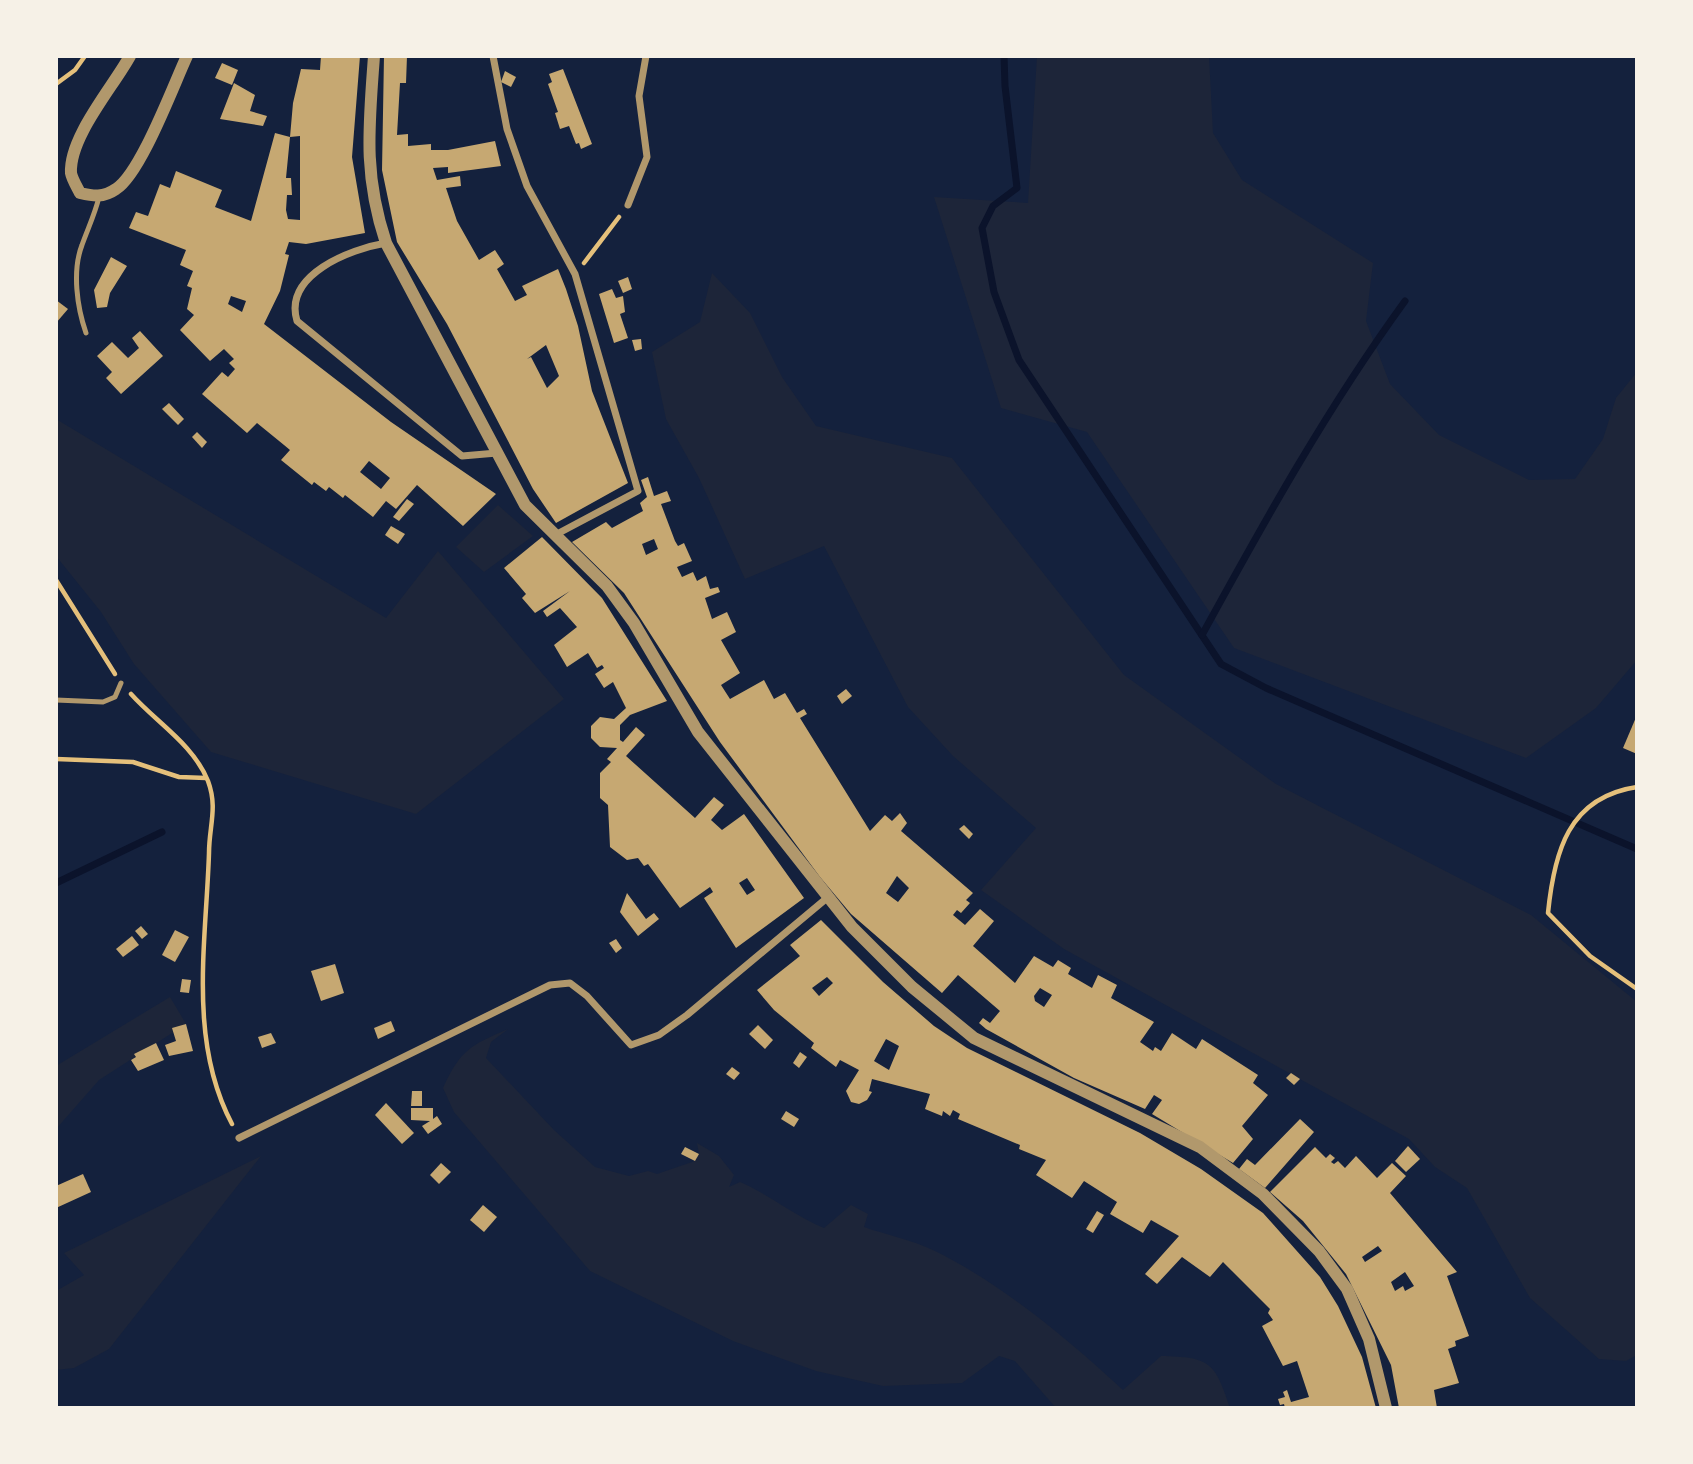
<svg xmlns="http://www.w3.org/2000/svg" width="1693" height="1464" viewBox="0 0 1693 1464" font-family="'Sofia Sans Condensed',sans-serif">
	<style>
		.green { fill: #1d2539 }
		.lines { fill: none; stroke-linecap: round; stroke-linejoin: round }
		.stream { stroke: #0b132b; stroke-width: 7 }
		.building { fill: #c6a872; fill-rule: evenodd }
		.path { stroke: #e5c07b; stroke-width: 4.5 }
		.service { stroke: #b1986c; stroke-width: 5 }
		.minor { stroke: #b1986c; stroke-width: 7 }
		.tertiary { stroke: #b1986c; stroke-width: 12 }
	</style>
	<rect width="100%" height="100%" fill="#14213d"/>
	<g class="green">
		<polygon points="1037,56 1209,56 1213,133 1242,180 1373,263 1366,321 1390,384 1439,435 1529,480 1575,479 1603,439 1616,398 1637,372 1637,660 1596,708 1526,758 1234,648 1087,432 1001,408 934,197 1028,203"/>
		<polygon points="712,273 750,313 782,377 816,426 952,458 1124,675 1276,784 1531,915 1637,1002 1637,1355 1626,1361 1599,1359 1530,1298 1467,1188 1435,1167 1409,1139 1064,949 981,890 1036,828 953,756 908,707 824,546 745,579 699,478 666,419 652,352 700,322"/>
		<polygon points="56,419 386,618 438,551 564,699 416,814 211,752 134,664 101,612 56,556"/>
		<polygon points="498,505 533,536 484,572 456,547"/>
		<polygon points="170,997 186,1024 99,1080 56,1129 56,1066"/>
		<path d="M508 1029 491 1042 486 1058 554 1130 595 1167 629 1176 648 1171 657 1174 695 1161 699 1154 697 1143 719 1156 734 1175 729 1187 740 1182C770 1195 795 1216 824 1228L851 1205 868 1214 864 1227C887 1235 913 1240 935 1251 1002 1284 1068 1339 1123 1390L1161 1356C1210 1357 1215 1362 1230 1408H1056L1015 1361 999 1356 962 1383 883 1386 816 1371 733 1341 590 1271 454 1112 443 1088C460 1050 471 1045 508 1029Z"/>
		<polygon points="261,1156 109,1349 74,1368 56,1370 56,1291 84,1275 64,1253"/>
	</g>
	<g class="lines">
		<g class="stream">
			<polyline points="1004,56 1005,86 1017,188 993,206 982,228 994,292 1019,360 1221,664 1266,688 1637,849"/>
			<path d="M1202 635C1265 520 1328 407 1405 301"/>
			<polyline points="56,883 162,832"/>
		</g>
	</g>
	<g class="building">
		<path d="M321 56H360L352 157 365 233 306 244 289 242 285 254 289 255 280 291 264 324 391 422 496 494 463 526 417 485 396 509 386 501 373 517 345 495 343 498 329 487 326 491 314 482 312 485 281 460 290 450 284 445 257 423 247 433 202 394 222 372 228 377 235 369 229 363 234 359 224 349 210 361 180 330 194 315 187 309 192 288 187 286 193 271 180 265 186 250 129 228 136 212 148 216 160 184 170 188 176 171 222 190 215 207 251 221 275 133 290 137 286 178H291L292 195H287L286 210 288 219 300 220V136L290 137 293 103 301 69 320 70ZM231 296 246 301 242 312 228 304ZM369 461 390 478 381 489 360 472Z"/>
		<path d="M384 56H407L406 83H400L397 135 408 134V146L431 144V150H448L495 141 501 166 448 173V167L433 168 437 180 460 176 461 186 446 188 457 221 479 260 495 250 504 264 497 269 515 301 527 295 522 286 558 269 566 289 578 326 592 391 628 483 556 523 533 489 447 324 397 242 382 170ZM546 345 559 376 547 388 531 357 527 359Z"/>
		<polygon points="222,63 238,70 232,85 215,78"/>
		<polygon points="563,69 592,144 581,149 579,143 576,144 569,126 560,129 555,113 558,112 548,84 552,82 549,74"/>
		<polygon points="505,71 516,77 511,87 501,82"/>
		<polygon points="234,83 255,95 250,111 267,116 263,126 220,119"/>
		<polygon points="111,257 127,266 110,293 107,307 97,308 94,290"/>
		<polygon points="628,277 632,289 623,293 618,281"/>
		<polygon points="612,289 616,298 623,296 625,312 620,314 628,338 614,343 599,294"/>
		<polygon points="56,300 68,309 56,323"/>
		<polygon points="140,331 163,356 121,394 106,378 112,372 97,356 112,342 128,358 139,348 132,338"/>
		<polygon points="641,339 642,349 635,351 632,340"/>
		<polygon points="169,403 184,419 178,425 162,409"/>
		<polygon points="197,432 207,442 202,448 192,437"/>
		<path d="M648 477 654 496 667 491 671 501 661 504 675 541 678 546 684 543 692 561 677 567 682 577 693 572 697 581 706 576 710 589 718 587 720 592 705 598 712 619 727 612 736 632 721 640 740 673 721 685 730 699 764 680 774 699 785 693 797 713 804 709 807 714 800 718 870 831 885 815 892 821 900 813 907 823 901 831 973 893 966 900 970 903 961 913 957 910 953 915 965 925 980 909 994 921 973 946 1015 983 1034 956 1053 967 1058 960 1071 968 1068 974 1092 988 1098 975 1117 985 1111 998 1154 1022 1140 1042 1153 1051 1155 1047 1161 1051 1172 1033 1196 1049 1202 1039 1258 1075 1253 1083 1268 1095 1242 1126 1253 1139 1233 1163 1152 1114 1162 1100 1154 1095 1145 1109 1074 1078 986 1029 979 1023 983 1018 990 1023 1000 1011 958 975 942 993 851 914 820 877 720 742 624 593 572 542 606 522 612 528 643 511 640 503 647 497 641 480ZM654 539 658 549 646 555 642 544ZM897 876 909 888 898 902 886 893ZM1040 988 1052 995 1044 1007 1035 1001 1034 996Z"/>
		<polygon points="407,499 414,504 399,521 393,517"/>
		<polygon points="391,526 405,534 398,544 385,535"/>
		<path d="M542 537 602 598 667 701 630 715 620 725V740L623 742 636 727 645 735 626 756 695 818 714 797 724 805 711 820 722 830 744 814 804 898 736 948 704 898 713 892 710 887 680 908 648 864 644 866 638 858 627 860 610 847 608 805 600 798V773L611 762 607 759 617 748 600 747 591 738V726L600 717 614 719 626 708 613 682 604 688 595 674 604 668 602 665 597 668 588 653 567 667 554 645 577 627 560 608 547 617 543 611 570 591 535 613 522 598 526 594 504 568ZM747 878 755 890 747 895 739 883Z"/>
		<polygon points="846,689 852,696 842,704 837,696"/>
		<polygon points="1637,715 1637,754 1623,748"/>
		<polygon points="964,825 973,834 969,839 959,829"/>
		<polygon points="627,893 646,919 654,913 659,919 638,936 620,912"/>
		<path d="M821 920 883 982 934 1026 967 1048 1140 1133 1201 1169 1263 1213 1320 1277 1338 1306 1362 1357 1376 1408H1285L1284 1404 1280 1405 1278 1399 1285 1397 1283 1392 1287 1390 1291 1402 1309 1397 1297 1361 1283 1366 1262 1326 1273 1320 1268 1313 1270 1309 1223 1262 1210 1277 1182 1257 1157 1284 1145 1274 1179 1236 1151 1220 1143 1233 1110 1214 1117 1202 1084 1181 1072 1198 1036 1175 1046 1160 1019 1149 1020 1145 958 1119 960 1114 953 1110 950 1116 943 1111 942 1116 925 1109 930 1094 872 1079 869 1091 872 1092 867 1100 859 1104 851 1102 846 1091 859 1070 840 1060 836 1067 811 1048 814 1043 774 1010 757 990 800 956 790 945ZM827 977 833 983 819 996 812 988ZM886 1039 899 1046 889 1070 874 1061Z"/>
		<polygon points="141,926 148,934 142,939 135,931"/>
		<polygon points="175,930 189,937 175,962 162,955"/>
		<polygon points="132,936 139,945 123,957 116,949"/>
		<polygon points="616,939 622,948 616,953 609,943"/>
		<polygon points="335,964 344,993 321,1001 311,971"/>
		<polygon points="182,979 191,980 189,993 180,992"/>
		<polygon points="391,1021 395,1031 378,1039 374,1028"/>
		<polygon points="186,1024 193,1051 169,1056 165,1045 176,1041 172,1028"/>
		<polygon points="758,1025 773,1040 765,1049 749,1034"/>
		<polygon points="271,1033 276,1043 262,1048 258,1037"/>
		<polygon points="156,1043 164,1060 138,1071 131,1060 136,1057 134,1054"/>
		<polygon points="800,1052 807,1057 799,1068 793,1063"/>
		<polygon points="732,1067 740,1073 734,1080 726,1074"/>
		<polygon points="1291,1073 1300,1079 1294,1085 1286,1078"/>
		<polygon points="412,1091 422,1091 422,1106 411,1106"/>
		<polygon points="386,1103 414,1133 402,1144 375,1115"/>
		<polygon points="411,1108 433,1108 433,1119 437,1116 442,1124 428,1134 422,1126 430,1121 411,1120"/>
		<polygon points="786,1111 799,1119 794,1127 781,1119"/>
		<polygon points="1300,1119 1314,1132 1265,1188 1239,1169 1247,1159 1255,1165"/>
		<polygon points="1408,1146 1420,1159 1406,1172 1395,1161"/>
		<polygon points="685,1147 699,1154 695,1161 681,1154"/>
		<path d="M1315 1147 1326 1158 1330 1154 1335 1158 1331 1162 1334 1164 1338 1161 1345 1168 1356 1156 1377 1178 1392 1163 1406 1176 1390 1193 1457 1272 1447 1276 1469 1336 1455 1341 1456 1346 1448 1349 1459 1383 1434 1390 1437 1408H1399L1391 1365 1346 1274 1303 1221 1270 1192ZM1378 1246 1382 1251 1365 1262 1362 1257ZM1405 1272 1414 1286 1405 1291 1403 1286 1395 1291 1391 1282Z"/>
		<polygon points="441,1163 451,1172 439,1184 430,1175"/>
		<polygon points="83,1174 91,1192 56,1208 56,1186"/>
		<polygon points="483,1205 497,1217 484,1232 470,1220"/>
		<polygon points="1097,1211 1104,1215 1093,1233 1086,1229"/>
	</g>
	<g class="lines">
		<g class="path">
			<polyline points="56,84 75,70 85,56"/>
			<polyline points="584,263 619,217"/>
			<polyline points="56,580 115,674"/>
			<path d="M131 694C157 723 193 744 208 781 218 808 209 826 209 853 206 944 188 1041 232 1124"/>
			<polyline points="56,759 133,762 179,777 206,778"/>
			<path d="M1637 787C1568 797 1554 853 1548 913L1590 956 1637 989"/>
		</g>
		<g class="service">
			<path d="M86 333C77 307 72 271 82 245 88 228 95 214 99 197"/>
			<polyline points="56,700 103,702 115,697 121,683"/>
		</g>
		<g class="minor">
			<polyline points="493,56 507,129 527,186 575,274 638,491 557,534"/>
			<polyline points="628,205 647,157 639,96 646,56"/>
			<path d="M386 243C350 249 283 275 297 321L462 456 497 453"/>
			<polyline points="239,1138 550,985 570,983 587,996 631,1045 659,1035 687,1015 827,898"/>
		</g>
		<g class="tertiary">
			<path d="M130 56C113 87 69 137 71 173 72 179 77 187 80 193 93 196 103 198 116 189 141 173 173 86 187 56"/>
			<path d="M374 56C369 126 363 174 386 243L525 505 607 586 634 623 698 732 852 927 912 987 974 1038 1200 1147 1263 1194 1319 1251 1347 1289 1369 1339 1386 1408"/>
		</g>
	</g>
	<rect width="1693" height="1464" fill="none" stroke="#f6f1e7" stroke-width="116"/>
</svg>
